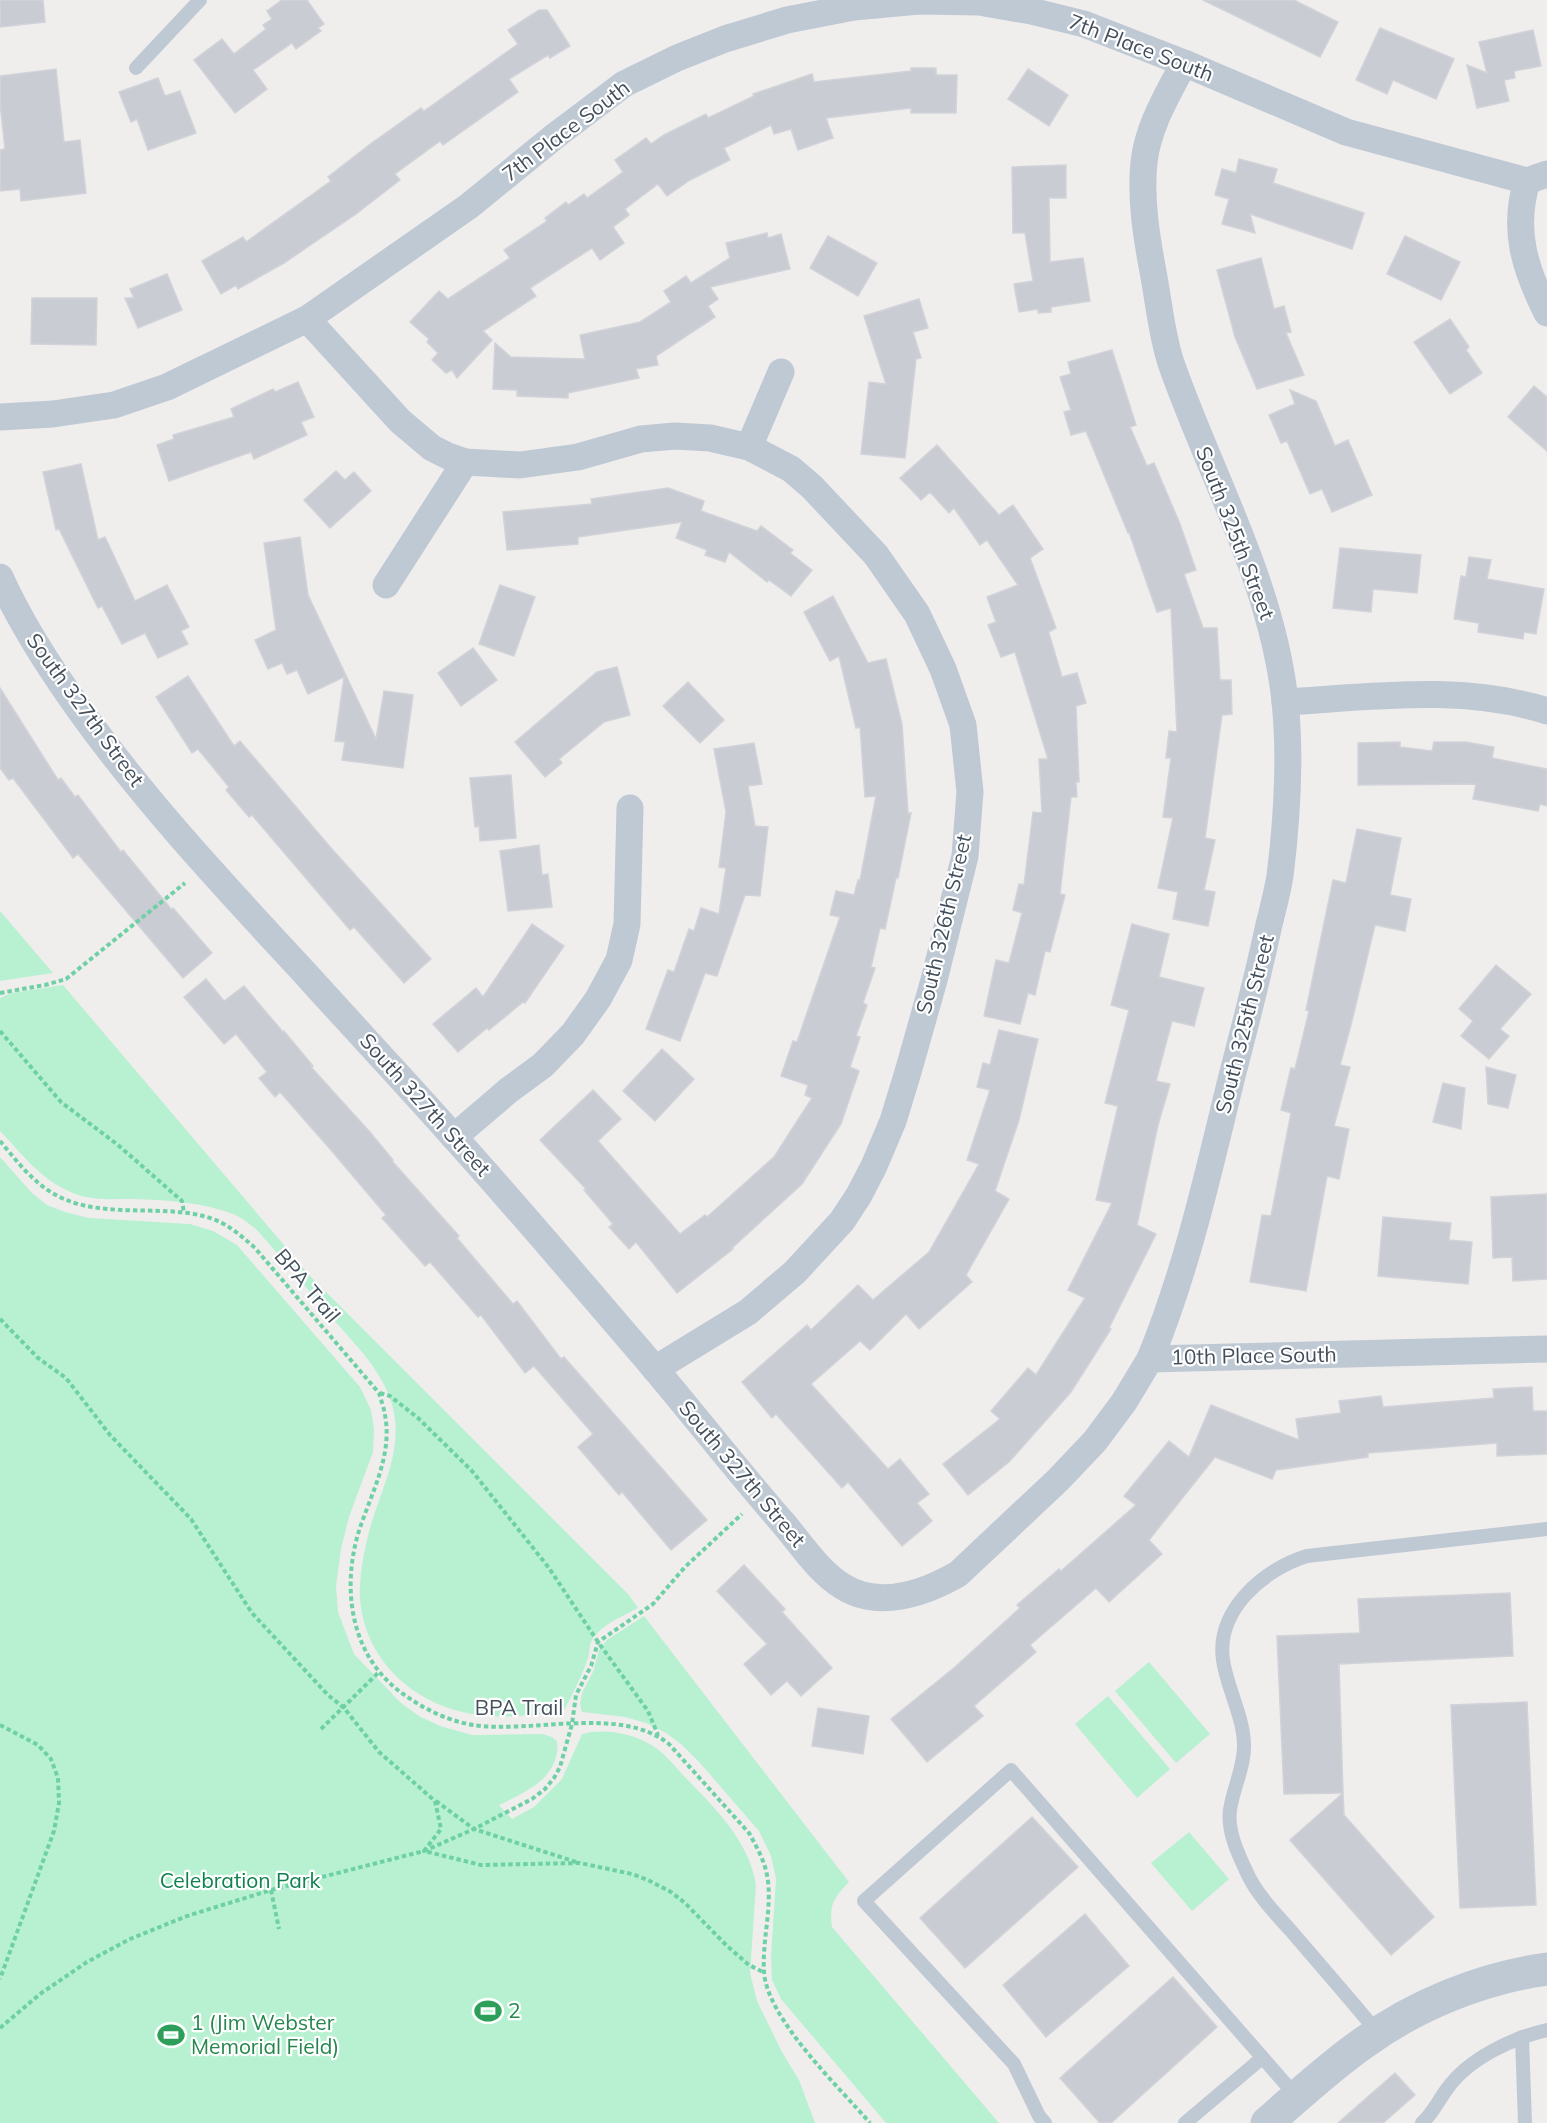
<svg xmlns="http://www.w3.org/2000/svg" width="1547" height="2123" viewBox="0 0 1547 2123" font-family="Mulish,sans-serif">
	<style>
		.green { fill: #b8f1d1 }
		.building { fill: #c9ccd2; stroke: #d1d3d9; stroke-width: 1.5 }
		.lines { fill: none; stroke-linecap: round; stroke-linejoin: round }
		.path { stroke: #6ed1a6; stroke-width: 4; stroke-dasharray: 4.5 3; stroke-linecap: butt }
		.service { stroke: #bfc9d4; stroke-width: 14 }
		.minor { stroke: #bfc9d4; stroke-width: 27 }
		.tertiary { stroke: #bfc9d4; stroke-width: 33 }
		.labels { text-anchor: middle; stroke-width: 4.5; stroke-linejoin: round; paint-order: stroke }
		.street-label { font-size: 21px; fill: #444f5c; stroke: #fff }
		.park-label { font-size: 21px; fill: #118150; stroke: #fff }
		.leisure-label { font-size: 21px; fill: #27864d; stroke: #fff; text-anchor: start }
	</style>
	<rect width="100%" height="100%" fill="#f0eded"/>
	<g class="green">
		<polygon points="0,911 53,973 0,981"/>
		<path d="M63 985 312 1278 629 1595 638 1608C623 1616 601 1625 592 1640 589 1645 590 1652 588 1658 585 1669 568 1705 562 1713 535 1714 506 1719 480 1715 418 1708 365 1663 360 1599 359 1578 363 1556 368 1536 378 1494 402 1457 394 1413 387 1373 352 1342 327 1312 303 1284 280 1256 256 1229 249 1224 241 1217 233 1214 202 1202 165 1200 133 1199 113 1199 91 1201 73 1193 42 1181 22 1154 0 1131V998L12 993Z"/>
		<path d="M0 1157 32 1193 47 1205 65 1212 89 1218 190 1224 213 1231 237 1245 360 1387 371 1410 374 1429 373 1452 349 1517 341 1549 336 1586 338 1612 354 1654 401 1703 419 1716 440 1726 472 1735 542 1734 552 1737 557 1741C561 1777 526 1792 499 1805L512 1819 534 1807 562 1779 582 1734C604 1728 633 1733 653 1746 664 1753 674 1765 683 1775 713 1806 749 1840 756 1885L750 1973 757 2001 782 2052 799 2080 815 2123H0Z"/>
		<path d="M644 1616 849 1882C834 1898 829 1903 832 1927L999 2123H886L781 1999 772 1980 771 1957 776 1879 771 1856 759 1831 700 1763 681 1744 666 1733 646 1723 625 1717 582 1712 580 1704 582 1693 593 1672 599 1650 607 1640Z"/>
		<polygon points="1149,1662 1210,1734 1176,1763 1115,1691"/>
		<polygon points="1108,1696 1170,1769 1137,1798 1075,1724"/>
		<polygon points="1189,1832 1229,1879 1192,1911 1151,1863"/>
	</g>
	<g class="building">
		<polygon points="0,0 43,0 45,22 0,27"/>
		<polygon points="282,0 307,0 324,24 318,28 321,31 296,49 292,43 253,70 267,89 235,113 194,60 222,39 234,54 266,29 263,25 272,19 267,11"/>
		<polygon points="1203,0 1294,0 1338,22 1320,57"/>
		<polygon points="539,10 547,10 570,46 550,58 548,55 509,79 518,92 443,145 440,141 395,174 400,180 356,214 284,263 238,289 236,285 221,294 202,261 243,237 246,242 331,181 328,177 369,145 421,108 424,111 518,44 508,30"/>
		<polygon points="1380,28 1454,59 1436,99 1393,80 1387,94 1356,80"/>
		<polygon points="1533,30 1541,66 1514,71 1515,78 1504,80 1509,101 1477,108 1467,65 1487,73 1479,42"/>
		<polygon points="911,68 936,68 936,75 957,75 956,113 911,113 911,108 826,118 833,138 798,150 791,129 774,134 771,125 724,148 730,160 690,180 667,196 658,184 625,209 629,215 613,227 624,243 600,260 592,248 530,288 536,296 483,331 492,340 457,378 452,370 446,373 432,360 438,353 427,342 429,339 410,322 439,291 448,299 510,258 504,250 547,221 545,218 566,202 568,205 584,194 587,198 623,172 615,160 646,138 651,144 664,135 706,114 708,118 754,96 753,94 812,74 814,82 911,71"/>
		<polygon points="56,69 64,142 80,140 86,193 21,201 20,189 0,191 0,150 5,149 0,103 0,76"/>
		<polygon points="1028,69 1068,95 1049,126 1008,99"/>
		<polygon points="158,78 165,96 180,91 196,133 148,150 137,119 131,122 119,92"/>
		<polygon points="1239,159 1277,169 1273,183 1364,213 1352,249 1250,214 1255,233 1222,224 1229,199 1215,195 1222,169 1236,173"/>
		<polygon points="1066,165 1066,198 1049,198 1050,262 1083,258 1090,301 1051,307 1051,312 1038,313 1038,309 1019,312 1014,284 1033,281 1025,233 1013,233 1012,167"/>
		<polygon points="767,233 768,238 781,234 790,269 710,287 718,299 708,306 715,317 656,356 658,365 636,369 639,378 568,393 568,398 517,396 517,390 493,389 495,343 511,357 585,359 580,335 640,322 671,302 664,291 686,276 691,283 730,258 726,243"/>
		<polygon points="828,236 877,263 858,296 810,268"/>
		<polygon points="1405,236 1460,262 1441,300 1387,274"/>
		<polygon points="1261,258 1274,309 1284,306 1291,332 1286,333 1304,375 1257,389 1235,337 1217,270"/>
		<polygon points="167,274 182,310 138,328 125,298 134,298 130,289"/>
		<polygon points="32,298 97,298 96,345 31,344"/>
		<polygon points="919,299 928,328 913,332 921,358 916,359 905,458 861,454 869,382 886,384 864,316"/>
		<polygon points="1450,319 1469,347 1466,350 1482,373 1450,394 1414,342"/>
		<polygon points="1112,350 1136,425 1130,427 1147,466 1154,463 1180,524 1196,570 1184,574 1203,628 1217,628 1220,680 1231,680 1232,714 1222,715 1205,838 1215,840 1204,890 1215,892 1208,926 1173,919 1178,892 1158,888 1173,818 1163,817 1171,758 1166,758 1169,731 1177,732 1171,608 1157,612 1129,532 1128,533 1086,431 1071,435 1064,412 1071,410 1060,377 1071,374 1068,362"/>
		<polygon points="298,382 314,417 301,422 307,435 254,459 251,452 169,481 157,445 174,439 173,435 234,417 231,409 273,389 275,392"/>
		<polygon points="1534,386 1547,397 1547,451 1508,417"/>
		<polygon points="1290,390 1316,401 1335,446 1348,440 1372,495 1332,512 1322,489 1310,494 1287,441 1281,443 1269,415 1295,404"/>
		<polygon points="937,445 999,515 1013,505 1043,549 1030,558 1056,628 1049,632 1048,630 1062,677 1077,673 1086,703 1076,706 1079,782 1076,782 1077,797 1071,797 1060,894 1065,895 1050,952 1045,951 1035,995 1028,993 1020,1024 984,1016 996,960 1009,963 1022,913 1013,910 1019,884 1024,885 1033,812 1042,813 1039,759 1048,759 1015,652 1001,657 988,625 996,622 987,597 1018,585 987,540 980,545 954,508 949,513 930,492 921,500 900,478"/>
		<polygon points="81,464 98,540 105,537 135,601 167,585 189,627 181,631 188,644 158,658 145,633 122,644 102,606 98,608 59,529 56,530 43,472"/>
		<polygon points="336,471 345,480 354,472 371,491 330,528 304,500"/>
		<polygon points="668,488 704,501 701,511 757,531 761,526 793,550 790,553 812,570 791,596 769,580 767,582 729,552 725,562 705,555 707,550 676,538 682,522 578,537 578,544 507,550 503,512 592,504 591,499"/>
		<polygon points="300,537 308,595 376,739 384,691 413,695 403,768 342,760 345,742 335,741 344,677 308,694 297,670 287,674 282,663 268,669 255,640 276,630 264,543"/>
		<polygon points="1340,548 1421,555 1417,593 1373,589 1371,612 1333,608"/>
		<polygon points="1469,557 1491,560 1487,579 1544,589 1536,634 1524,632 1523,639 1478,632 1479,623 1454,619 1461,576 1466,577"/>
		<polygon points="500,585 535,597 514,656 479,644"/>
		<polygon points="833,596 868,663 886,659 902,724 908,813 911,813 898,878 896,878 885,929 880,928 871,967 875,968 863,1003 867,1005 856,1036 860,1037 850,1067 859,1071 841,1124 802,1184 732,1248 733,1249 677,1293 636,1242 629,1249 609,1227 613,1224 584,1190 586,1189 540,1140 593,1090 621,1119 598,1141 680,1234 705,1215 707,1217 774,1157 812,1098 805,1095 808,1085 781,1076 793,1041 797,1042 840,917 830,915 836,891 854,895 858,880 860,880 876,796 865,797 860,727 856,728 839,656 830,661 804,612"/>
		<polygon points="473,648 497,680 461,706 438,673"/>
		<polygon points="617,667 630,715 604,722 559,759 562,763 545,777 515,742 597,672"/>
		<polygon points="188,676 234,746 240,741 331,848 431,959 404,983 354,927 350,930 252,815 249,817 226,790 229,787 198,749 192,753 156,697"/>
		<polygon points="688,682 724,720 700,743 663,706"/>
		<polygon points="0,688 58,780 61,778 75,797 78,795 121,852 123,850 172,910 173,908 212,953 183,978 78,854 73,858 13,778 9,780 0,768"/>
		<polygon points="1400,742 1400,747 1432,751 1434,742 1466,742 1494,747 1492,758 1547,769 1547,806 1540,804 1538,811 1473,799 1476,784 1358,785 1358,743"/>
		<polygon points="754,743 762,784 748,786 755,826 768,827 760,896 745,895 717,976 705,973 680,1041 646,1029 668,970 674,972 689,929 694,931 701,908 719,914 726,868 719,867 726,812 714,749"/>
		<polygon points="511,775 516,838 480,841 479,826 475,827 470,778"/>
		<polygon points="1357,829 1401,838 1390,895 1411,899 1405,931 1375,925 1352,1021 1340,1065 1350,1067 1334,1126 1349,1129 1339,1179 1327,1176 1306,1291 1250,1282 1262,1215 1271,1216 1291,1113 1281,1110 1291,1068 1295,1069 1309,1011 1306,1010 1333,880 1346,883"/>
		<polygon points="539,845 542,875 548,874 552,907 508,911 500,851"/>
		<polygon points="532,924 564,946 525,1003 523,1002 489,1030 487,1028 458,1052 433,1024 476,988 483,997"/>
		<polygon points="1132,924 1169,934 1159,977 1204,988 1194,1026 1172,1021 1156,1081 1170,1084 1158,1125 1137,1225 1156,1234 1109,1328 1111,1329 1071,1392 1009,1462 968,1495 943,1464 1000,1419 991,1411 1028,1368 1036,1375 1085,1298 1068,1290 1112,1203 1096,1200 1118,1106 1105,1103 1129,1010 1111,1005"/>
		<polygon points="1496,965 1531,994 1500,1029 1509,1036 1489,1059 1461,1036 1473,1021 1459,1009"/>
		<polygon points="206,979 224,1001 244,986 283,1032 284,1031 313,1066 311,1067 369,1131 393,1160 392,1161 459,1236 457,1238 513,1304 517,1301 561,1359 564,1357 707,1520 671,1550 622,1492 619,1495 578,1447 593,1434 534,1366 525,1373 481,1315 478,1317 430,1262 425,1266 382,1218 386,1215 330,1149 280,1092 275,1097 259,1078 267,1072 236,1034 224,1044 184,997"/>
		<polygon points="999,1030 1038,1039 1019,1120 995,1191 1009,1199 966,1275 972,1282 919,1329 906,1314 870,1350 860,1341 811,1384 888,1469 900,1459 929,1494 917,1503 932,1521 902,1546 848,1482 842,1488 776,1414 772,1418 742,1382 807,1325 811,1330 858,1285 873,1300 929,1252 979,1164 967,1160 990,1090 977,1087 983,1063 990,1065"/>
		<polygon points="662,1049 694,1079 655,1121 623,1091"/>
		<polygon points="1486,1067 1516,1075 1508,1108 1488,1104"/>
		<polygon points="1443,1083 1465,1088 1461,1129 1433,1122"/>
		<polygon points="1547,1194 1547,1279 1513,1281 1512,1257 1493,1258 1491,1197"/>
		<polygon points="1383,1217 1451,1223 1449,1240 1472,1242 1468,1284 1378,1276"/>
		<polygon points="1532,1387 1533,1411 1547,1411 1547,1454 1497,1456 1497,1443 1368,1453 1368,1457 1276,1470 1272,1479 1215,1457 1149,1540 1162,1554 1109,1602 1096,1588 1030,1645 1036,1652 974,1706 983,1716 927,1762 891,1719 955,1667 1020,1608 1017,1605 1059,1569 1061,1571 1136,1505 1124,1496 1169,1441 1189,1457 1211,1405 1299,1440 1296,1419 1341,1413 1339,1401 1381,1396 1383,1407 1494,1398 1493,1389"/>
		<polygon points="744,1565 785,1609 782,1612 832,1668 801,1696 787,1681 771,1695 744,1664 767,1644 717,1591"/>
		<polygon points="1510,1593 1513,1656 1339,1664 1343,1793 1284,1794 1277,1636 1360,1633 1358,1599"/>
		<polygon points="1527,1702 1536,1905 1460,1908 1451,1705"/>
		<polygon points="818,1708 869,1716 863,1754 812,1746"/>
		<polygon points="1343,1793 1344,1815 1434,1917 1391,1955 1290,1840"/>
		<polygon points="1032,1817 1078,1867 965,1968 920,1918"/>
		<polygon points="1085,1914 1129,1966 1046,2037 1003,1985"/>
		<polygon points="1173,1977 1217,2027 1111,2123 1100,2123 1060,2078"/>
		<polygon points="1395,2073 1415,2095 1383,2123 1338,2123"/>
	</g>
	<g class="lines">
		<g class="path">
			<polyline points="0,993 45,985 66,979 185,883"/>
			<polyline points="0,1031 61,1102 118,1145 182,1201 184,1213"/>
			<path d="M0 1141C16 1160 33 1183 56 1195 107 1223 175 1199 222 1223 235 1230 245 1239 255 1248L379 1393C381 1400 384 1408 385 1415 393 1457 370 1495 358 1534 341 1593 352 1660 406 1696 426 1710 449 1721 473 1725 531 1734 621 1705 669 1744L749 1833C756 1846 764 1859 767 1875 773 1906 762 1939 764 1971 766 2018 839 2087 870 2123"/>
			<polyline points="0,1319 38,1358 66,1378 110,1435 191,1519 252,1613 328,1695 344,1708 379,1752 435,1801 441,1829 424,1851 481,1865 580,1863 632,1874 648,1880 671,1892 685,1903 727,1946 749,1965 763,1972"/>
			<polyline points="380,1393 390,1396 418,1418 472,1471 549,1568 598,1642 648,1711 658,1735"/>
			<polyline points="0,1725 38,1745 51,1759 58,1778 59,1803 54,1831 0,1979"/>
			<polyline points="321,1729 379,1672"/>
			<polyline points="436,1801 474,1829 576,1862"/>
			<polyline points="271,1890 279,1929"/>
			<polyline points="0,2028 40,1994 87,1962 130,1939 187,1916 271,1890 424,1851 474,1829 532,1799 545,1789 554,1778 560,1767 572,1724 576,1695 591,1666 598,1642 653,1604 685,1567 742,1514"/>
		</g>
		<g class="service">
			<polyline points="136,68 200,0"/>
			<path d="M1378 2033C1350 1999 1321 1966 1292 1932 1277 1915 1258 1896 1248 1875 1239 1856 1227 1832 1230 1810 1233 1788 1245 1766 1244 1744 1243 1715 1227 1688 1223 1660 1216 1610 1264 1569 1307 1556L1547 1529"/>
			<polyline points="1522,2037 1525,2123"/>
			<polyline points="1045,2123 1039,2116 1014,2064 864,1901 1011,1770 1297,2097"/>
			<polyline points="1185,2123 1262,2058"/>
			<path d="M1422 2123C1433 2113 1438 2101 1447 2089 1468 2059 1512 2038 1547 2030"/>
		</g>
		<g class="minor">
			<path d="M1527 181C1512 230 1525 269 1547 313"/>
			<polyline points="307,319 400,421 432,448 448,456 465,462 520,465 578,457 641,439 675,436 710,438 749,447 791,469 812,487 876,555 917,614 943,669 963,725 970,792 965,856 934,980 908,1072 893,1121 874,1166 859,1195 842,1221 795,1272 748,1312 655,1369"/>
			<polyline points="0,417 53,414 114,405 167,387 307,319 469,206 555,136 624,84 677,58 725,39 787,20 854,7 919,1 979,2 1031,11 1084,24 1184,63 1346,132 1527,181 1547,174"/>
			<polyline points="749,447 781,372"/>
			<path d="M0 577C22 626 51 670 82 713 151 809 233 895 313 982 360 1034 408 1085 454 1137 517 1207 578 1279 639 1350 688 1407 734 1467 783 1523 801 1544 818 1571 842 1586 878 1609 923 1594 958 1574L1058 1480 1095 1441 1124 1402 1150 1359 1547 1349"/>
			<polyline points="386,585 465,462"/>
			<path d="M1285 702C1371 697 1463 684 1547 711"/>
			<polyline points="454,1137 509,1090 543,1065 573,1034 598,999 619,960 627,924 630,808"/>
			<path d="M1150 1359C1187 1269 1208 1174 1231 1080 1244 1030 1257 980 1268 929 1272 912 1277 894 1280 876 1287 819 1291 759 1285 701 1272 581 1210 475 1171 363 1162 336 1159 305 1154 277 1147 240 1140 200 1144 162 1148 126 1168 94 1184 63"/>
		</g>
		<path class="tertiary" d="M1267 2123C1298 2096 1328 2068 1362 2044 1415 2005 1482 1978 1547 1969"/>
	</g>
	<defs>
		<symbol id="stadium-bare" viewBox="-9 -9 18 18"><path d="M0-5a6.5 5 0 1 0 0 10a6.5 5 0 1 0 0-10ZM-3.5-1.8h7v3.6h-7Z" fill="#2e9e5b" stroke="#fff" stroke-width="2.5" paint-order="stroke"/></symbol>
	</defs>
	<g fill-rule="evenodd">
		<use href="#stadium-bare" x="469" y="1992" width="38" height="38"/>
		<use href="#stadium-bare" x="152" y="2016" width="38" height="38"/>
	</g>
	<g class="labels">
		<g class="street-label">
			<text transform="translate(1141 48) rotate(21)" y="7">7th Place South</text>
			<text transform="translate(566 131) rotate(-37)" y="7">7th Place South</text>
			<text transform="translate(1235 533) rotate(69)" y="7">South 325th Street</text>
			<text transform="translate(85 710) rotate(54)" y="7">South 327th Street</text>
			<text transform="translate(944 924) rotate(-77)" y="7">South 326th Street</text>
			<text transform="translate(1245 1024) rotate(-76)" y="7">South 325th Street</text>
			<text transform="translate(425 1105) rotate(48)" y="7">South 327th Street</text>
			<text transform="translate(307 1286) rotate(50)" y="7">BPA Trail</text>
			<text transform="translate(1254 1356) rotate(-1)" y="7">10th Place South</text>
			<text transform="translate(742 1474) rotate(50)" y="7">South 327th Street</text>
			<text x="519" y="1715">BPA Trail</text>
		</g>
		<g class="park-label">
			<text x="240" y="1888">Celebration Park</text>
		</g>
		<g class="leisure-label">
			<text x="508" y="2018">2</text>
			<text x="191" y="2030">1 (Jim Webster<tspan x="191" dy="24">Memorial Field)</tspan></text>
		</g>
	</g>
</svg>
